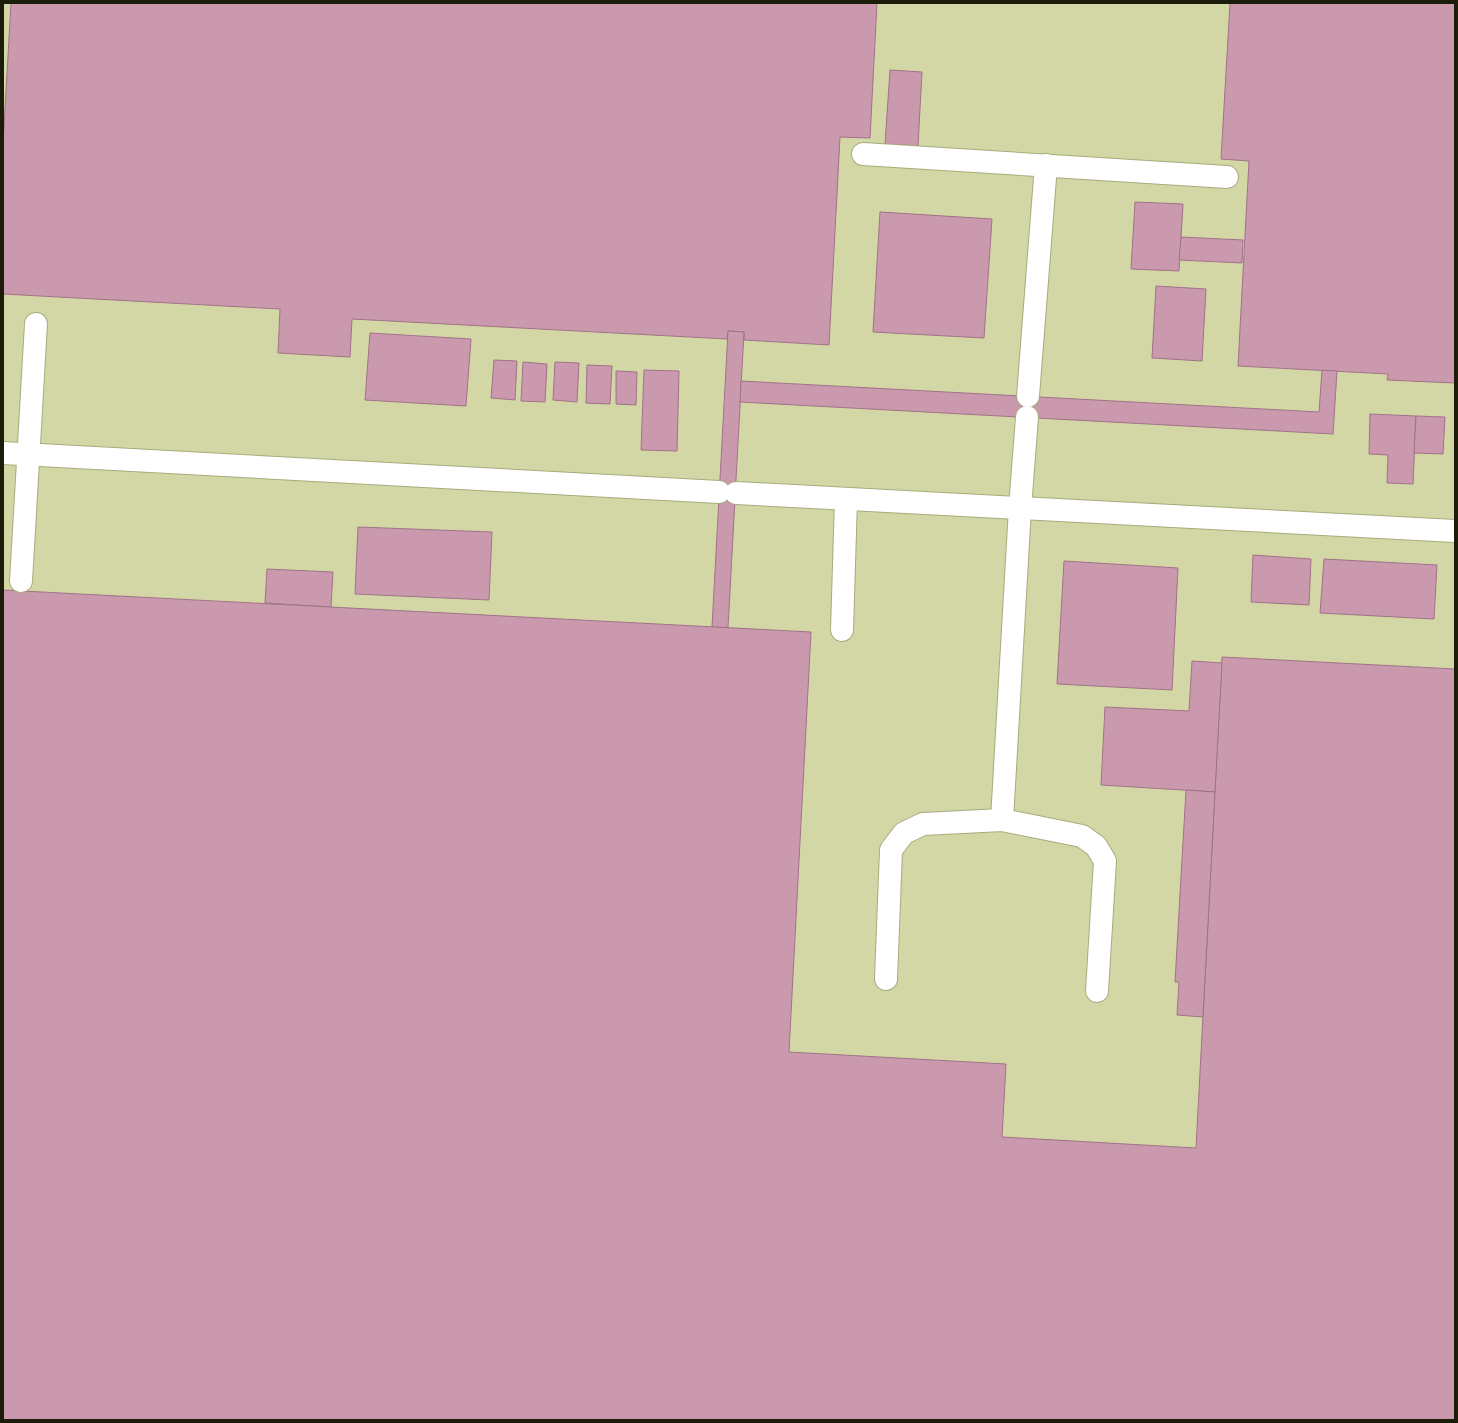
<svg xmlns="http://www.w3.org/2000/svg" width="1458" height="1423" viewBox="0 0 1458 1423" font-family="'Fira Sans Condensed',sans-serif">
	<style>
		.building { fill: #ca99ae; stroke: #a17287 }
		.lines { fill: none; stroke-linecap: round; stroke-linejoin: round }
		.minor-casing { stroke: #a8ab7c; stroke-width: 24 }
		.minor { stroke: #fff; stroke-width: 22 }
	</style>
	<rect width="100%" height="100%" fill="#d3d7a6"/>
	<g class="building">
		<polygon points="11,3 877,3 870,138 840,137 829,345 744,340 744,332 728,331 727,339 352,319 350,357 278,353 280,309 3,294 3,145"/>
		<polygon points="1230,3 1455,3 1455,383 1387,380 1388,374 1238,366 1249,161 1221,159"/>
		<polygon points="890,70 922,72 918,146 885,144"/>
		<polygon points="1135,202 1183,204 1179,271 1131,269"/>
		<polygon points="880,212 992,219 984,338 873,332"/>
		<polygon points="1181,237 1243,240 1242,263 1179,260"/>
		<polygon points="1156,286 1206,289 1202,361 1152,358"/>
		<polygon points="728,331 744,332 728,628 712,627"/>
		<polygon points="370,333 471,339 466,406 365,400"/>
		<polygon points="494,360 517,361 515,400 491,398"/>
		<polygon points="523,362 547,364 545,402 521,401"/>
		<polygon points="555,362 579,363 577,402 553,400"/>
		<polygon points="587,365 612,366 610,404 586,403"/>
		<polygon points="644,370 679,371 677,451 641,450"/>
		<polygon points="1322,370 1337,371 1333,434 740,402 741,381 1319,412"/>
		<polygon points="616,371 637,372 636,405 616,404"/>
		<polygon points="1370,414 1416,416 1413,484 1387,483 1388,455 1369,454"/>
		<polygon points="1416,416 1445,417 1443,454 1414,453"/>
		<polygon points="358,527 492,532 489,600 355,594"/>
		<polygon points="1253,555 1311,559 1309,605 1251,602"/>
		<polygon points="1324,559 1437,565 1434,619 1320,613"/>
		<polygon points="1064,561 1178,568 1172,690 1057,684"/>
		<polygon points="267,569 333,572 331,607 265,603"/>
		<polygon points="3,590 811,632 789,1052 1006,1064 1002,1137 1196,1148 1222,657 1455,669 1455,1420 3,1420"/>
		<polygon points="1192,661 1222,663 1215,792 1101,785 1105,707 1189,711"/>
		<polygon points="1186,790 1215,792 1203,1017 1177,1015 1179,982 1175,982"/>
	</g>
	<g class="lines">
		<defs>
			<g id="minor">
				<polyline points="863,154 1227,177"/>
				<polyline points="1028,396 1046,165"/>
				<polyline points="3,453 719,492"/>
				<polyline points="736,493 1455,531"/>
				<polyline points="21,581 36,324"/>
				<polyline points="842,630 846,499"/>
				<polyline points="1002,820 1020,508 1027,417"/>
				<polyline points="886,979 891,850 904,833 923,824 1002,820 1082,836 1096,846 1105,861 1097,991"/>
			</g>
		</defs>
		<use href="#minor" class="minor-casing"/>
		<use href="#minor" class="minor"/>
	</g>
	<rect width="1458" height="1423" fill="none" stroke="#1b1c09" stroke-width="8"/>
</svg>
